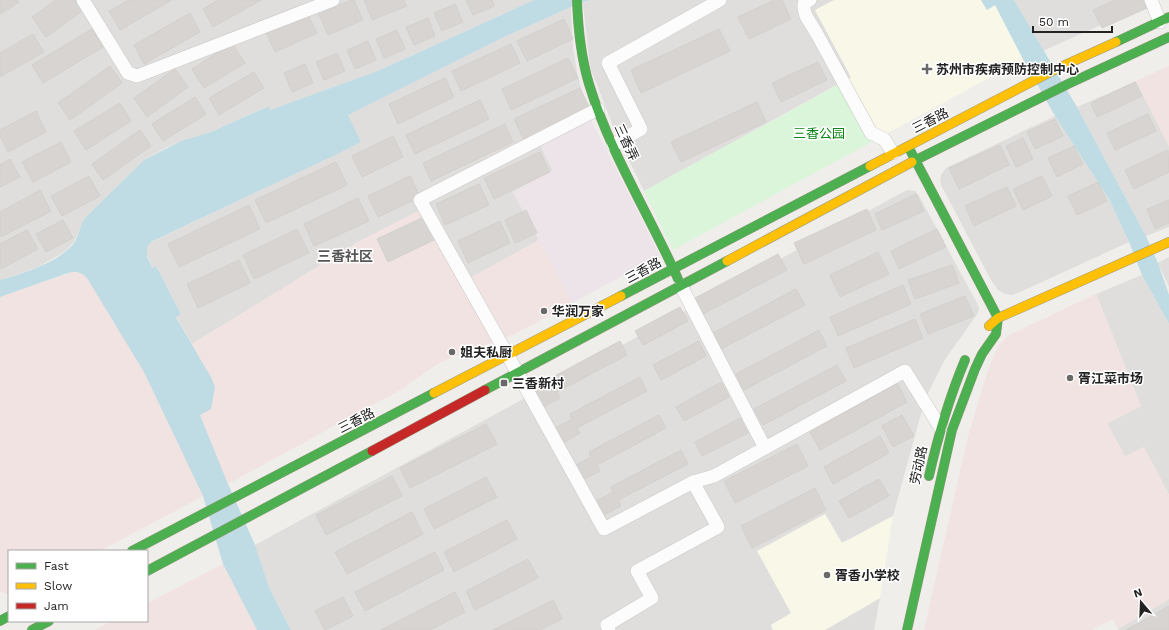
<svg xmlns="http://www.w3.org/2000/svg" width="1169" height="630" viewBox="0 0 1169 630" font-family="'Work Sans','Noto Sans SC',sans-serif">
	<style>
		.residential { fill: #dfdedc }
		.commercial { fill: #f1e3e1 }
		.industrial { fill: #ede4e9 }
		.education { fill: #f8f7e8 }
		.park { fill: #daf5da }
		.water { fill: #bfdbe3 }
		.building { fill: #d7d4d2; stroke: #d3d0cc }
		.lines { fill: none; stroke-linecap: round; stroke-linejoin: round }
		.street-casing { stroke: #c9c8c7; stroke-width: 14 }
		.fast-casing { stroke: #999a82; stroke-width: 10 }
		.slow-casing { stroke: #999a82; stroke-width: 10 }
		.jam-casing { stroke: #999a82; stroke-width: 10 }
		.street { stroke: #fdfcfc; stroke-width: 13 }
		.fast { stroke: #4caf50; stroke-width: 9 }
		.slow { stroke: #ffc107; stroke-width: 9 }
		.jam { stroke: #c62828; stroke-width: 9 }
		.poi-dot { fill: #6a6968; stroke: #fff; stroke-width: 1.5 }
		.labels { text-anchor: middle; stroke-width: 3; stroke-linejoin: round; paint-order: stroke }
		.poi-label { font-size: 13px; font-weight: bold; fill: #222; stroke: #fff; text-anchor: start }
		.street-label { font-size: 13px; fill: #222; stroke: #fff }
		.park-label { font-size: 13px; fill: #0c8416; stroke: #fff }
		.neighbourhood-label { font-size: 14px; font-weight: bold; fill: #555; stroke: #fff }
	</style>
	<rect width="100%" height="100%" fill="#f0eeeb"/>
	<g class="residential">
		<polygon points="0,0 534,0 380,70 270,110 268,106 211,132 181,141 165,148 144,160 85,218 74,242 64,252 38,267 22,273 0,280"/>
		<polygon points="590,0 834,0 815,10 851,77 644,191 616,134 590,67 583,3"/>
		<polygon points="1014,0 1156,0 1043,51"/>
		<polygon points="571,7 573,47 577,72 586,107 539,143 553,170 513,192 539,240 466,281 363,239 192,344 176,316 181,314 156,266 152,268 146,251 148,244 361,142 347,115 504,37"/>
		<polygon points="1136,81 1169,146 1169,227 1146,236 1077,107"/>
		<polygon points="1055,116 1109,199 1129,242 1018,293 1011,295 1005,294 998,290 991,280 941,185 940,181 941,175 946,168"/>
		<polygon points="907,190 915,191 918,194 977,303 979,308 978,313 944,361 925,399 893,516 842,543 825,514 792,613 771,625 773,630 291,630 270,590 255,545"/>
		<polygon points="1169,257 1169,287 1158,263"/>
		<polygon points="1142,275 1169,324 1169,495 1144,447 1125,457 1107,423 1141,406 1096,294"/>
		<polygon points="880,598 874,630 825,630"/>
		<polygon points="1169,599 1169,630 1118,630 1118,629"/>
	</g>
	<g class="commercial">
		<polygon points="1169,66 1169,146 1136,81"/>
		<polygon points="426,207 466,280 539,240 572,303 513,335 450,358 436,365 402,389 228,484 200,415 215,387 212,379 192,344 363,239"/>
		<polygon points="73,272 83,274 87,278 140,363 203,496 100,551 9,551 9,594 7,594 0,591 0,297"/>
		<polygon points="1096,294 1141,406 1107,424 1125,456 1144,447 1169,495 1169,599 1118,629 1113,619 1092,630 924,630 968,436 989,367 999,345 1009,335"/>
		<polygon points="223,564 257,630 95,630 112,621 147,621 147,603"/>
	</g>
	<polygon class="industrial" points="590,118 660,256 572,303 513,192 553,170 539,143"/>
	<g class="education">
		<polygon points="834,0 981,0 987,10 995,5 1024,61 987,79 877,139 845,81 851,77 815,10"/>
		<polygon points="825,514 842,543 893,516 880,598 825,630 773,630 771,625 791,613 757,551"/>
	</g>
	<polygon class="park" points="845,81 877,139 673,250 644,191"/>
	<g class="water">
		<path d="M534 0H590L571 7 504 37 348 115 361 142 335 155 151 242 147 247V256L152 268 156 266 181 314 176 317 212 379 215 387 211 409 200 415 228 484 255 545 270 590 291 630H257L223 564 203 496 144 372 87 278C81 272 76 271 68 273L0 297V280C22 274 60 262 74 243 79 235 80 225 85 218L144 160 181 141 211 132 269 106 270 110 380 70Z"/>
		<polygon points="981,0 1014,0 1077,107 1146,236 1158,263 1169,295 1169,324 1142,275 1129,242 1109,199 1055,116 1024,61 995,5 987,10"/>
	</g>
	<g class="building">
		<polygon points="0,0 18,0 19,2 0,14"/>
		<polygon points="56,0 75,0 82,11 46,37 32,17"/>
		<polygon points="129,0 172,0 120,30 109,11"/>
		<polygon points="218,0 261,0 213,27 203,9"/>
		<polygon points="351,0 354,0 363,20 328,35 319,14"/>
		<polygon points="364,0 404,0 407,6 372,20"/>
		<polygon points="466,0 492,0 494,6 473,15"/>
		<polygon points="774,0 782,0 791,19 749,39 738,17"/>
		<polygon points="1115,0 1144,0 1147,8 1102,28 1093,10"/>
		<polygon points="455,4 463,22 442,31 434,13"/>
		<polygon points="190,13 200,32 144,64 134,45"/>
		<polygon points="307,13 317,33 275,52 266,32"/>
		<polygon points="428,18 435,36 414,45 406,27"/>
		<polygon points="564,19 573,39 527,61 517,41"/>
		<polygon points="92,29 103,47 43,83 32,65"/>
		<polygon points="719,29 730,51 641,93 631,70"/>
		<polygon points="397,30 405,49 384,58 376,39"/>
		<polygon points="33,34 44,52 0,77 0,53"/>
		<polygon points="368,41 376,60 355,69 347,50"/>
		<polygon points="232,43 245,63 204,88 192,69"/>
		<polygon points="511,44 520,63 461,91 452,71"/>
		<polygon points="337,53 345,71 324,80 316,62"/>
		<polygon points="568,58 578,78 511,110 502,89"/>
		<polygon points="818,62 827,80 781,102 772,83"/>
		<polygon points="305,64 313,83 292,92 284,73"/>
		<polygon points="110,66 122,83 70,120 58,103"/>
		<polygon points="175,69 188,87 147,117 134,98"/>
		<polygon points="254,72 264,88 219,115 209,98"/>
		<polygon points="445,78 454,97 398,124 389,104"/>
		<polygon points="1135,82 1142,96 1097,117 1091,103"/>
		<polygon points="580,88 590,109 524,140 514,119"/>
		<polygon points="195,97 206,114 163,141 152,124"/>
		<polygon points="480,100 489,119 415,154 406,135"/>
		<polygon points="757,102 766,122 681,162 671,142"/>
		<polygon points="120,103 131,121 86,150 74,131"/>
		<polygon points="36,111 46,132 8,152 0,136 0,130"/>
		<polygon points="1148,114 1156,131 1115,150 1107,133"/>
		<polygon points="1055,119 1063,136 1035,149 1027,132"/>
		<polygon points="505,124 513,142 431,181 423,163"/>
		<polygon points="140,130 151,146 103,180 92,164"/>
		<polygon points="393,136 403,157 362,177 352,156"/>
		<polygon points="1023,138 1033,159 1016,167 1006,146"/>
		<polygon points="61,142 71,162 33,182 22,162"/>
		<polygon points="1000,145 1009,165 959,189 949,168"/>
		<polygon points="1074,146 1083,164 1057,177 1048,158"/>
		<polygon points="1168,150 1169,172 1134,189 1125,170"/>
		<polygon points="540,152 550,172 494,199 484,178"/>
		<polygon points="10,159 20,177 0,187 0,165"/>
		<polygon points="336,162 347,185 266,223 255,200"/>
		<polygon points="89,176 100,196 62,216 51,196"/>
		<polygon points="410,176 420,197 378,217 368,196"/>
		<polygon points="1042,176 1052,196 1023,210 1013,189"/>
		<polygon points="1098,182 1107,201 1077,215 1068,196"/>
		<polygon points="479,184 489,205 445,225 436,204"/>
		<polygon points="1007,187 1016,206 974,226 965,206"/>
		<polygon points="40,190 51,211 1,237 0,212"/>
		<polygon points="916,194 924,211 882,230 875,214"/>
		<polygon points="358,198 369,221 314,246 304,224"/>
		<polygon points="1169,200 1169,223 1155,229 1147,209"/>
		<polygon points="249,205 260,229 179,267 168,244"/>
		<polygon points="867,209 876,230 804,264 794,243"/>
		<polygon points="526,210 537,233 515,243 505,220"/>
		<polygon points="426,216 436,239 388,262 377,239"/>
		<polygon points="63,220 73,238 46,252 36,234"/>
		<polygon points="500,221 510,243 468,263 458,241"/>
		<polygon points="297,229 309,253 254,279 243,255"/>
		<polygon points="937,229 946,247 899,269 891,251"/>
		<polygon points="27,230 38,249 1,269 0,244"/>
		<polygon points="878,252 889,274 840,297 830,275"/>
		<polygon points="778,254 787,270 703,314 695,298"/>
		<polygon points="239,260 250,283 198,308 187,284"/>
		<polygon points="952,265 959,283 915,299 908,280"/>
		<polygon points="903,285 911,304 838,336 830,317"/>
		<polygon points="796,289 805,305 721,349 713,333"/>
		<polygon points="965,296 974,316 928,334 920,314"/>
		<polygon points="680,307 688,321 643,345 635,331"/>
		<polygon points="915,319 923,338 854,368 846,348"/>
		<polygon points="819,330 827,346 744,390 736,374"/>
		<polygon points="620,341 627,355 557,392 560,398 543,407 535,392 552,383 549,379"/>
		<polygon points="699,341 706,356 661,380 653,365"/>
		<polygon points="837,365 846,381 763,425 754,409"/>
		<polygon points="640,377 647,391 577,428 580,433 563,443 555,428 572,419 570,414"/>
		<polygon points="721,382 729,397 684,421 676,407"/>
		<polygon points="897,383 907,402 820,450 810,432"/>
		<polygon points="659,415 666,428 597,465 600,471 582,480 574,466 591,457 589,452"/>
		<polygon points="902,415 914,436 893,447 882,426"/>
		<polygon points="740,418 748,433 702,456 695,442"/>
		<polygon points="486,424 497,444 410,488 400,468"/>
		<polygon points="880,436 889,453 833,484 824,467"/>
		<polygon points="797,444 808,466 735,503 724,481"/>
		<polygon points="681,450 688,464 618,500 621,506 604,515 596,501 613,492 611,487"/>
		<polygon points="392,476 402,496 326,535 316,515"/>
		<polygon points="486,477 497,497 434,529 424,509"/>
		<polygon points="879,479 889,496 849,518 839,501"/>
		<polygon points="815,488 826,510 752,548 741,526"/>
		<polygon points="412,512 423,534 347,574 335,552"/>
		<polygon points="507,520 517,539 454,572 444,552"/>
		<polygon points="435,552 444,570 365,611 355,592"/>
		<polygon points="528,559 538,578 475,610 466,591"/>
		<polygon points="455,592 465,612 430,630 381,630"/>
		<polygon points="343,597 353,616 325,630 315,611"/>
		<polygon points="553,600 562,619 540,630 493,630"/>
		<polygon points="1169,606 1169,630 1126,630"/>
	</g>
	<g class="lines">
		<defs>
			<g id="street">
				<polyline points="83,0 128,73 137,76 333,0"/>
				<polyline points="810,0 804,3 804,9 806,16 817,34 871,133 884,139 893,153"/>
				<polyline points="1151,0 1160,22"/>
				<polyline points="598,109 420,200 517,372 604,529 693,482 714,476 905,371 940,427"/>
				<polyline points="613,145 641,129 608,63 720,0"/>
				<polyline points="681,286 765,448"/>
				<polyline points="609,630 607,625 652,598 637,571 718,527 693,482"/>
			</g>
			<g id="fast">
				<path d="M577 0C578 29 581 57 589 84 610 153 649 214 678 279"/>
				<polyline points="1116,42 1169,17"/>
				<polyline points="912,162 1068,84 1169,37"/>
				<polyline points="621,296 870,166"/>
				<polyline points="485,390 727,261"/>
				<path d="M929 476C938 436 949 398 965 360"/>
				<polyline points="132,551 434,393"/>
				<polyline points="147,571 372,451"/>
				<polyline points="0,621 9,616"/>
				<polyline points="32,630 49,621"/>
				<polyline points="907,630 952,430 975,369 982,354 996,334 998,318 910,150"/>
			</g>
			<g id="slow">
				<polyline points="870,166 1056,69 1116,42"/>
				<polyline points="727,261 912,162"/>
				<polyline points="989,326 998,318 1169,242"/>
				<polyline points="434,393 621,296"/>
			</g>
			<polyline id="jam" points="372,451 485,390"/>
		</defs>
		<use href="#street" class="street-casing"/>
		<use href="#fast" class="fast-casing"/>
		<use href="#slow" class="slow-casing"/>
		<use href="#jam" class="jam-casing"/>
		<use href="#street" class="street"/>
		<use href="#fast" class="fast"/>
		<use href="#slow" class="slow"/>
		<use href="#jam" class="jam"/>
	</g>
	<g class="poi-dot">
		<path d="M925 63h4v4h4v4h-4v4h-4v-4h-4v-4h4z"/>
		<circle cx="544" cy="311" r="4"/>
		<circle cx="452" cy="352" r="4"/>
		<circle cx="1070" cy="378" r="4"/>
		<rect x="500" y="379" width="8" height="8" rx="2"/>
		<circle cx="827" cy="575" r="4"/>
	</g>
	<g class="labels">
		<g class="poi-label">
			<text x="936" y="74">苏州市疾病预防控制中心</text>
			<text x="552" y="316">华润万家</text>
			<text x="460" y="357">姐夫私厨</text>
			<text x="1078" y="383">胥江菜市场</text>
			<text x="512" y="388">三香新村</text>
			<text x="835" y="580">胥香小学校</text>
		</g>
		<g class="street-label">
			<text transform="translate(930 120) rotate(-27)" y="5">三香路</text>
			<text transform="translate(627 142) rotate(65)" y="5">三香弄</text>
			<text transform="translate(643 270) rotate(-28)" y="5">三香路</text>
			<text transform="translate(356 420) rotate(-27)" y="5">三香路</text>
			<text transform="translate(918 465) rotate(-78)" y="5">劳动路</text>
		</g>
		<g class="park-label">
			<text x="819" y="138">三香公园</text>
		</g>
		<g class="neighbourhood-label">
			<text x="345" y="261">三香社区</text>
		</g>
	</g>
	<rect x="8" y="550" width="140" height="72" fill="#ffffff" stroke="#a7a7a7"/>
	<rect x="16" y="563" width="20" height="6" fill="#4caf50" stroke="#a7a7a7"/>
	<text x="44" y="570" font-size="12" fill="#222222">Fast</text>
	<rect x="16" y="583" width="20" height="6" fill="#ffc107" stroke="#a7a7a7"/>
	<text x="44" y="590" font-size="12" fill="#222222">Slow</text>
	<rect x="16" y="603" width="20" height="6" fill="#c62828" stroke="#a7a7a7"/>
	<text x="44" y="610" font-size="12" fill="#222222">Jam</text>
	<g transform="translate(1141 602) rotate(341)" stroke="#ffffff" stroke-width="3" paint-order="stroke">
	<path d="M0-3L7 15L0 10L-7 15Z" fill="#222222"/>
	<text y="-6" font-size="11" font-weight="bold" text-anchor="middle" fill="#222222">N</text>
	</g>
	<path d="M1033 26v6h79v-6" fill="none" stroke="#222222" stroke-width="2"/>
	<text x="1039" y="26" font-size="12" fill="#222222" stroke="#ffffff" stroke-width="3" paint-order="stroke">50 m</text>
</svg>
